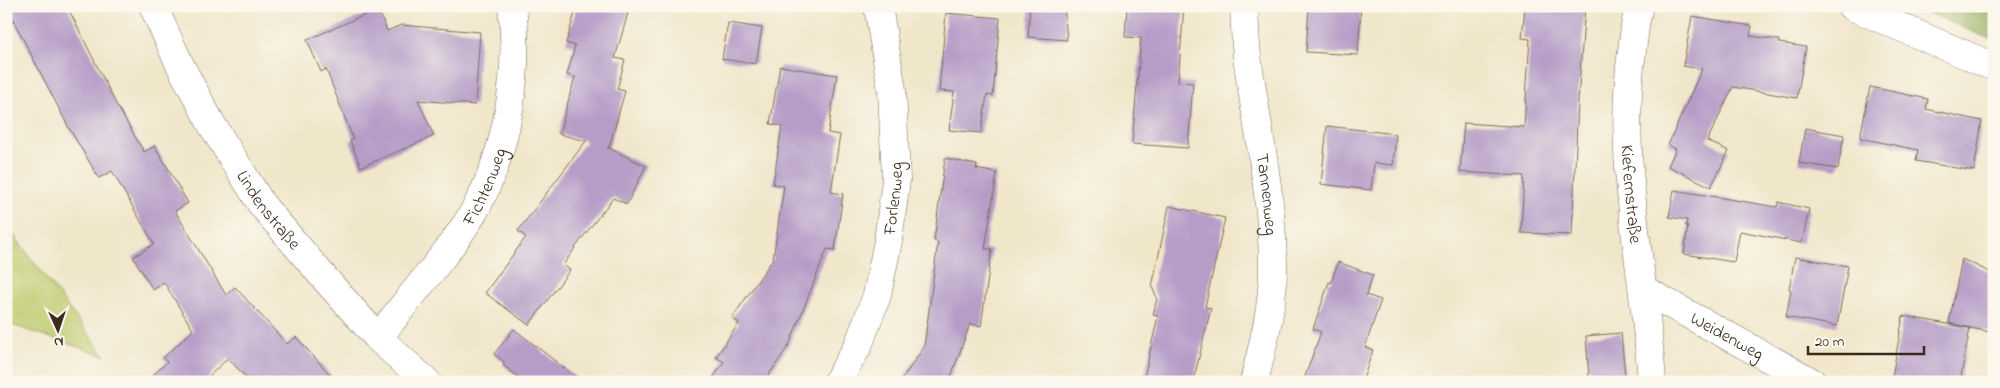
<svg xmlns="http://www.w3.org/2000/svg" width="2000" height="388" viewBox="0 0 2000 388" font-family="'Indie Flower',sans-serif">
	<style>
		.green { fill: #bcc869; stroke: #7c7944 }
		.forest { fill: #95ac5d; stroke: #686b3e }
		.building { fill: #b59dc7 }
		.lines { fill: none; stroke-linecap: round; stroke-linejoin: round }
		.minor-casing { stroke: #7a6c5a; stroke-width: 29 }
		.minor { stroke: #fff; stroke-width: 28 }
		.labels { text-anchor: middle; stroke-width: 4.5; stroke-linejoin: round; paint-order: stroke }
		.street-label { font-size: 18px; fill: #3b2a1e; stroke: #fbf7ec }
	</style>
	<rect width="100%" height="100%" fill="#fbf7ec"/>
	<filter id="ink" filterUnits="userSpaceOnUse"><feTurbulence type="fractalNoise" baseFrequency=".02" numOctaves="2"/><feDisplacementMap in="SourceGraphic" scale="10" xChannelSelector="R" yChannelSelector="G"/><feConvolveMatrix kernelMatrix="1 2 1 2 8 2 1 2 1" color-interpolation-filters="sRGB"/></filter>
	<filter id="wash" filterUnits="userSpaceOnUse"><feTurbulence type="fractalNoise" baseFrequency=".0096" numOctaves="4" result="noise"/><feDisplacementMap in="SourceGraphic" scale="20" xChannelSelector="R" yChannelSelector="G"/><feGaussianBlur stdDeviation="1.12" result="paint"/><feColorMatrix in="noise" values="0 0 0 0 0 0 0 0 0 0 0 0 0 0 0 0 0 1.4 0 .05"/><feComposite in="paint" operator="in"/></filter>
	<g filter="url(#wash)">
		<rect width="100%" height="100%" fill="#f0e6ca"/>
		<polygon class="green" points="6,225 105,356 6,323"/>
		<polygon class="forest" points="1912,6 1994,6 1994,41"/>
		<g id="blocks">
			<g class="building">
				<polygon points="6,6 67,6 116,104 144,152 155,146 188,203 175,211 226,295 235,287 287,344 296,337 337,382 250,382 228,358 203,382 145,382 167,362 163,358 193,330 164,282 153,290 133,257 154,244 112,171 99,178 69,128"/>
				<polygon points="577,6 630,6 615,58 625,60 617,89 625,91 609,148 607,147 646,166 627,204 613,198 583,237 563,265 570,270 529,325 485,293 526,237 518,231 586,141 559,134 575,77 567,75 575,46 566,43"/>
				<polygon points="1030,6 1064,6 1067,40 1028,37"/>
				<polygon points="1127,6 1184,6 1178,82 1193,83 1188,148 1132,144 1141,38 1125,37"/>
				<polygon points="1309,6 1361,6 1358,55 1306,52"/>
				<polygon points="1525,6 1585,6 1578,101 1572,235 1521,233 1524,176 1460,172 1464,123 1524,127 1530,39 1522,38"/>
				<polygon points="378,9 387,31 401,25 480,32 475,105 418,100 434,136 361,167 350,141 353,139 326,69 321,72 307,40"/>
				<polygon points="946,13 1000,18 993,96 987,95 981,133 949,130 954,92 939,91"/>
				<polygon points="1692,16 1752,26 1750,36 1779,40 1779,43 1806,47 1797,98 1733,87 1707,141 1729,151 1711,187 1668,166 1676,149 1668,145 1702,69 1683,66"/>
				<polygon points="728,23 762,28 756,64 722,59"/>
				<polygon points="780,66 837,75 828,133 840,135 831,192 843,194 835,250 827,249 789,345 764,382 710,382 724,362 716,357 739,323 732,318 773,259 784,186 773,184 782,126 770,124"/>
				<polygon points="1870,87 1928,99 1926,109 1982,121 1974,171 1916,161 1918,150 1860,138"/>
				<polygon points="1327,126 1396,134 1393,165 1374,163 1371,190 1321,184"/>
				<polygon points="1805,128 1844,135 1838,169 1799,163"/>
				<polygon points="945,158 977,165 976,169 997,173 985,249 992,249 981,326 970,324 949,382 900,382 924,347 938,242 934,241"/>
				<polygon points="1674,190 1777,207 1778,202 1809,209 1802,243 1740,231 1734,262 1684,254 1688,226 1686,226 1687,220 1669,217"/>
				<polygon points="1169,206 1225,218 1205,307 1211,308 1193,382 1143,382 1158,316 1153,315 1157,298 1152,287"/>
				<polygon points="1795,257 1848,266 1837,326 1786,317 1791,290 1789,289"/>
				<polygon points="1962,259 1994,274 1994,333 1949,323"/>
				<polygon points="1338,262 1373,275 1366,295 1381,300 1365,347 1373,350 1362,382 1303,382 1321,332 1313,329 1329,282 1331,283"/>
				<polygon points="1903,316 1970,328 1960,382 1920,382 1892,377"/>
				<polygon points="514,329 582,382 524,382 517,376 503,365 505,363 494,354"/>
				<polygon points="1621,333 1625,376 1589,378 1586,336"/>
			</g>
		</g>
	</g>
	<g filter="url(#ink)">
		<use href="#blocks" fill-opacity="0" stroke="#7a6c5a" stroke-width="1"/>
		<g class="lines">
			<defs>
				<g id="minor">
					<path id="s1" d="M153 6 181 67 212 125 262 205 326 280 378 338 427 382"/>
					<path id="s2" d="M1244 6C1245 25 1245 44 1248 63 1258 132 1273 200 1273 270 1273 307 1263 345 1254 382"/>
					<path id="s3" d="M1639 6C1635 21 1634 36 1632 51 1616 162 1645 271 1652 382"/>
					<polyline points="1851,6 1994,67"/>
					<path id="s4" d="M1644 290 1812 382"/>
					<path id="s5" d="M378 338C396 315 414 292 433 269 448 249 465 229 477 206 508 147 520 73 512 6"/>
					<path id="s6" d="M837 382 858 346 877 295 888 241 896 180 892 90 878 6"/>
				</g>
			</defs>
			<use href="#minor" class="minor-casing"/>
			<use href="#minor" class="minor"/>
		</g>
	</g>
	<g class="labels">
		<g class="street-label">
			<text dy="6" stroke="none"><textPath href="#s5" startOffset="186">Fichtenweg</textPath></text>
			<text dy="6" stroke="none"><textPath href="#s2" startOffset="190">Tannenweg</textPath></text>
			<text dy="6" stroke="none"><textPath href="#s3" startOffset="189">Kiefernstraße</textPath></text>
			<text dy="6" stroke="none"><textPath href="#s6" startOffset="194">Forlenweg</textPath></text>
			<text dy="6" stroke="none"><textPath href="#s1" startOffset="235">Lindenstraße</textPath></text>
			<text dy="6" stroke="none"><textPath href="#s4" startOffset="95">Weidenweg</textPath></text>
		</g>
	</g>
	<rect width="2000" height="388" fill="none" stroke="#fbf7ec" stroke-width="25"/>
	<g transform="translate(58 330) rotate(177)" stroke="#fbf7ec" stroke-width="4" paint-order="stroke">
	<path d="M0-4L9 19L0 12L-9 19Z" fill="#3b2a1e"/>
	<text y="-8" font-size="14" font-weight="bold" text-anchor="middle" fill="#3b2a1e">N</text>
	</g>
	<path d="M1808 346v8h116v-8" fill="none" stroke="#3b2a1e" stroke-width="2.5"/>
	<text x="1815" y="346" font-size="15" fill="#3b2a1e" stroke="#fbf7ec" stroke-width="4" paint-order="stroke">20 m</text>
</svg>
